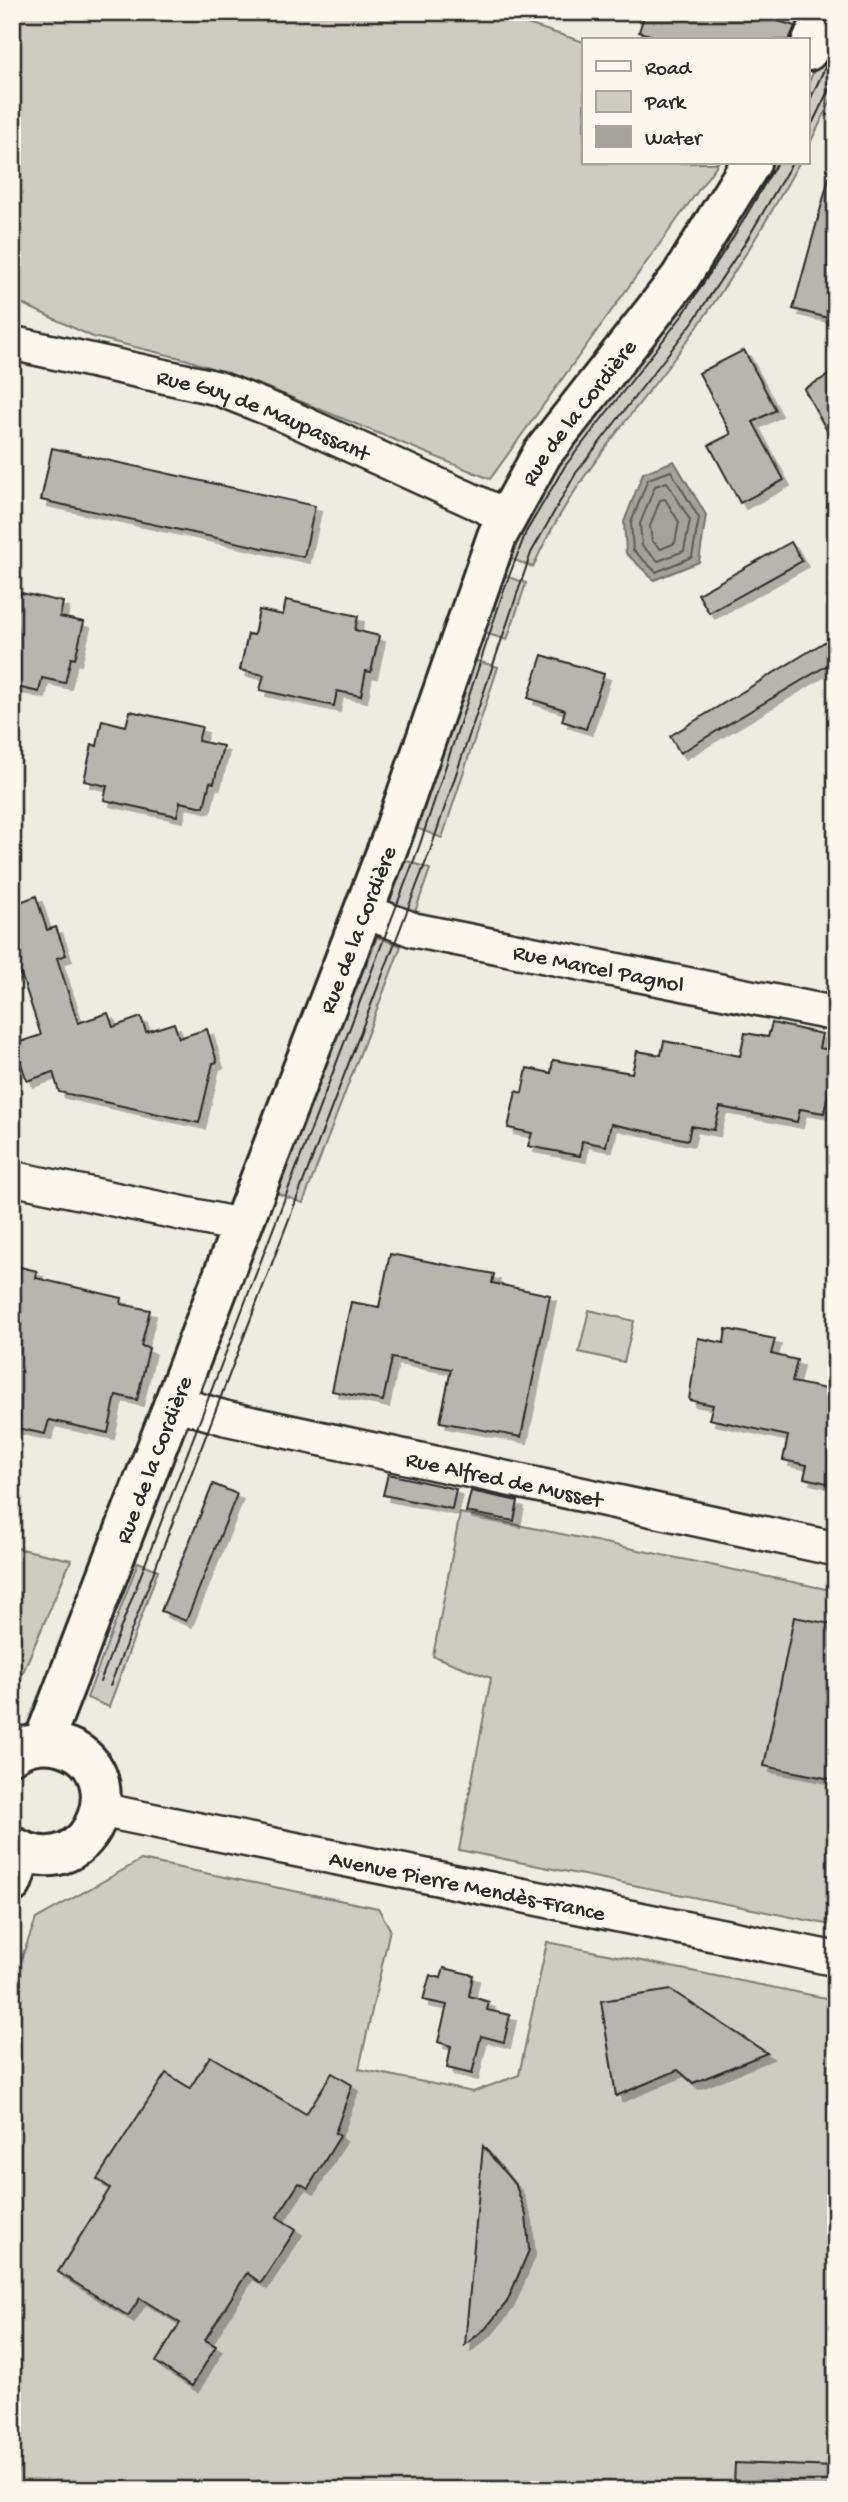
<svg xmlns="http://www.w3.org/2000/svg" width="848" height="2502" viewBox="0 0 848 2502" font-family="'Gochi Hand',sans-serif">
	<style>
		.green { fill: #cecbc2; stroke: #7c7b76; stroke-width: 2 }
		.water { fill: #a4a29a; stroke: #74726e; stroke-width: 2 }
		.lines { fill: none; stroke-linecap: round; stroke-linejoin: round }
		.shore { stroke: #5b5b57; stroke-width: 2 }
		.building { fill: #b8b5ae; stroke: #2b2b2b; stroke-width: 2; filter: url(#shadow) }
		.minor-casing { stroke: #2b2b2b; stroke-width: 38 }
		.tertiary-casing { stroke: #2b2b2b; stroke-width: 44 }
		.minor { stroke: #fbf7ec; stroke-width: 33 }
		.tertiary { stroke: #fbf7ec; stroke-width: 38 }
		.tram { stroke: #2b2b2b; stroke-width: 2 }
		.labels { text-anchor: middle; stroke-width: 5; stroke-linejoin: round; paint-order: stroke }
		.street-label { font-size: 23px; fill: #2b2b2b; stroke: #fbf7ec }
	</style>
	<defs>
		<filter id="shadow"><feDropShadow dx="6" dy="6" stdDeviation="0" flood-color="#0004"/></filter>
	</defs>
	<rect width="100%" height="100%" fill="#eeebe0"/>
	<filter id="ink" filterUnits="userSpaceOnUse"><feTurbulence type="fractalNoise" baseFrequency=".0143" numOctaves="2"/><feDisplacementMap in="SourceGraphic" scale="14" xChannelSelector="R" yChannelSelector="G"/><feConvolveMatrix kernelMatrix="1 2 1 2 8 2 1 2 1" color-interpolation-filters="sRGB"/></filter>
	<g filter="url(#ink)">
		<g class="green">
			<polygon points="12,12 522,12 521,22 584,42 584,163 718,163 490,479 263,386 185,359 93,337 12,299"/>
			<polygon points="836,22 836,91 808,147 808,84"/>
			<path d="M767 163H799C762 230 722 295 676 356 624 425 568 487 533 567L503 556 521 514Z"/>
			<polygon points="497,573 526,583 507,640 479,631"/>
			<polygon points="470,659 498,667 442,838 411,826"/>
			<polygon points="399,858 430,869 415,912 383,899"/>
			<polygon points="377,937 401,946 303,1203 271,1191 358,965 366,967"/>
			<polygon points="589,1310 634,1321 624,1362 579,1352"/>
			<polygon points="460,1513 836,1591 836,1926 459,1850 491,1678 433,1656"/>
			<polygon points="12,1547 71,1560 12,1698"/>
			<polygon points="138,1562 158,1570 109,1707 87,1698"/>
			<polygon points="141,1860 378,1908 390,1929 359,2069 473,2092 519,2075 547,1942 836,2000 836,2490 12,2490 12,1984 36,1919"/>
		</g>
		<polygon class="water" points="674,461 706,515 699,562 654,580 626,553 624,522 643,473"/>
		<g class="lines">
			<g class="shore">
				<polygon points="671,471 699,518 692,557 656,572 633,550 631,523 648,479"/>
				<polygon points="667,482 690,520 684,551 658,561 642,546 640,524 655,486"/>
				<polygon points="665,499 679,522 675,543 661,549 652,541 650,526 660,500"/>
			</g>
		</g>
		<g class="building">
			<polygon points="645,12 747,12 795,26 789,40 669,40 639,32"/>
			<polygon points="829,178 836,179 836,320 793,309"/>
			<polygon points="744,350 776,410 753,422 784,480 740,503 709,445 731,434 699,373"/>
			<polygon points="836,371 836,447 804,389"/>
			<polygon points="52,448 315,506 304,557 41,500"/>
			<polygon points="791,542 802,561 709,613 698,594"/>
			<polygon points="12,591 63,602 60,617 84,622 75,659 71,658 65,683 42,678 39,692 12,686"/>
			<polygon points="286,600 358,616 355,630 379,636 371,672 366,671 361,696 337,691 334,706 260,690 264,675 240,670 248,634 254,635 259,610 283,615"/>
			<polygon points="836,635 836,660 680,753 670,736"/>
			<polygon points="542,655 604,674 586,729 562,721 565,710 528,698"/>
			<polygon points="130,711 202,727 198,741 223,746 214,783 210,782 204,807 180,802 177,816 104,800 107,786 84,781 92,744 97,746 102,720 126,726"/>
			<polygon points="36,896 47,930 56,927 66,955 57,958 78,1023 108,1013 113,1027 141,1017 146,1032 174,1023 179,1038 207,1029 217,1062 213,1063 199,1123 59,1092 53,1072 27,1081 14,1044 41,1035 21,974 12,977 12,905"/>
			<polygon points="772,1023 822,1034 819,1048 836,1051 836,1090 829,1088 824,1113 800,1109 797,1122 720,1107 714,1130 691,1126 688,1140 611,1124 606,1146 582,1141 580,1156 528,1146 532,1133 508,1128 516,1091 522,1093 527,1068 551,1073 553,1060 632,1073 637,1051 661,1055 664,1041 740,1056 745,1033 768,1037"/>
			<polygon points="390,1254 494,1274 492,1283 550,1295 521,1437 440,1422 451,1369 392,1358 383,1401 332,1391 351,1302 379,1307"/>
			<polygon points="12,1265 37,1271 36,1278 122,1298 121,1304 150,1310 141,1346 149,1348 137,1400 116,1395 108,1433 49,1420 45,1434 12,1427"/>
			<polygon points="726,1329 775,1339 771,1354 797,1360 792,1382 836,1391 836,1485 804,1478 807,1465 783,1460 788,1436 709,1419 713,1405 689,1400 698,1338 724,1343"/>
			<polygon points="388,1474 456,1489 452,1509 383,1495"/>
			<polygon points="213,1484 237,1494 186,1621 161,1611"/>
			<polygon points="471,1491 518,1501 514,1521 466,1512"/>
			<polygon points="794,1617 836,1625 836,1780 764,1766"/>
			<polygon points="444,1968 473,1975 469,1996 489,2002 487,2010 510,2015 504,2042 481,2036 472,2074 447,2068 451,2046 438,2042 447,2005 423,2000 430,1975 441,1978"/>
			<polygon points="671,1990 767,2053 693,2083 678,2070 616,2096 601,2001"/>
			<polygon points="210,2056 306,2114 332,2073 352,2085 335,2133 340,2136 308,2188 299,2183 277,2217 296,2229 261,2283 247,2273 205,2340 216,2346 192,2386 156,2362 180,2323 140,2298 128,2316 58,2272 110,2188 97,2179 166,2073 190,2088"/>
			<polygon points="483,2146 516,2186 526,2215 529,2250 507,2302 486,2328 465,2345"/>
			<polygon points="735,2463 836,2467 836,2490 734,2486"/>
		</g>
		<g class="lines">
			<defs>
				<g id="minor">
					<path id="s1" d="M12 343 217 388 278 412 506 516"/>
					<path id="s2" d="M364 911 414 930 836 1014"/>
					<polyline points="12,1178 243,1226"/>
					<path id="s3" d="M175 1403 225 1418 836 1549"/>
					<path id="s4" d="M101 1810 836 1959"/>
				</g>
				<g id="tertiary">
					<polyline points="808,51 825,12"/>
					<path id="s5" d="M43 1743 392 837 497 536 542 454 680 278 751 163"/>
					<path d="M12 1754C23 1745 40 1742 53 1744 140 1756 97 1894 12 1846"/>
					<polyline points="12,1883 23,1852"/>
				</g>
			</defs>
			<use href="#minor" class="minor-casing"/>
			<use href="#tertiary" class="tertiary-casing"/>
			<use href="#minor" class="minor"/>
			<use href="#tertiary" class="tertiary"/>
			<g class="tram">
				<polyline points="808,104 836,44"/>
				<polyline points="808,132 836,75"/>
				<polyline points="100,1682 419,847 505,587 526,532 565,466 682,316 734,236 777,163"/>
				<polyline points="110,1686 430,851 531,553 576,473 692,323 745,243 792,163"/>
			</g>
		</g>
	</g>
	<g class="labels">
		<g class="street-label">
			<text dy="8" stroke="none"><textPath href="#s5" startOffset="1438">Rue de la Cordière</textPath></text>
			<text dy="8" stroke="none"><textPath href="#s1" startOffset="262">Rue Guy de Maupassant</textPath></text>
			<text dy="8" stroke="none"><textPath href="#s5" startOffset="872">Rue de la Cordière</textPath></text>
			<text dy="8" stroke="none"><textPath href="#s2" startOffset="242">Rue Marcel Pagnol</textPath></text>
			<text dy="8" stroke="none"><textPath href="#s5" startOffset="304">Rue de la Cordière</textPath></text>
			<text dy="8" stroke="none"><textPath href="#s3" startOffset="338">Rue Alfred de Musset</textPath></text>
			<text dy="8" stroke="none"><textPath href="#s4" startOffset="374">Avenue Pierre Mendès-France</textPath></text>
		</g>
	</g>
	<rect width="848" height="2502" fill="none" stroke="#fbf7ec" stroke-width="42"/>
	<rect x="21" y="21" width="806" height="2460" fill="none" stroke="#2b2b2b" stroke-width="2.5" filter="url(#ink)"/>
	<rect x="582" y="38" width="228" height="126" fill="#fbf7ec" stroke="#a8a59f" stroke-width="2"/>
	<rect x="596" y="61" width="35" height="10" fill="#fbf7ec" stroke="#a8a59f" stroke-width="2"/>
	<text x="645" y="74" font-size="21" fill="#2b2b2b">Road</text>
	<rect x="596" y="91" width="35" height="21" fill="#cecbc2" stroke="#a8a59f" stroke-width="2"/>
	<text x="645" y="108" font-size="21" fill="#2b2b2b">Park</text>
	<rect x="596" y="126" width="35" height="21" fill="#a4a29a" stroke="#a8a59f" stroke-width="2"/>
	<text x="645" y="144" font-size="21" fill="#2b2b2b">Water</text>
</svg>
